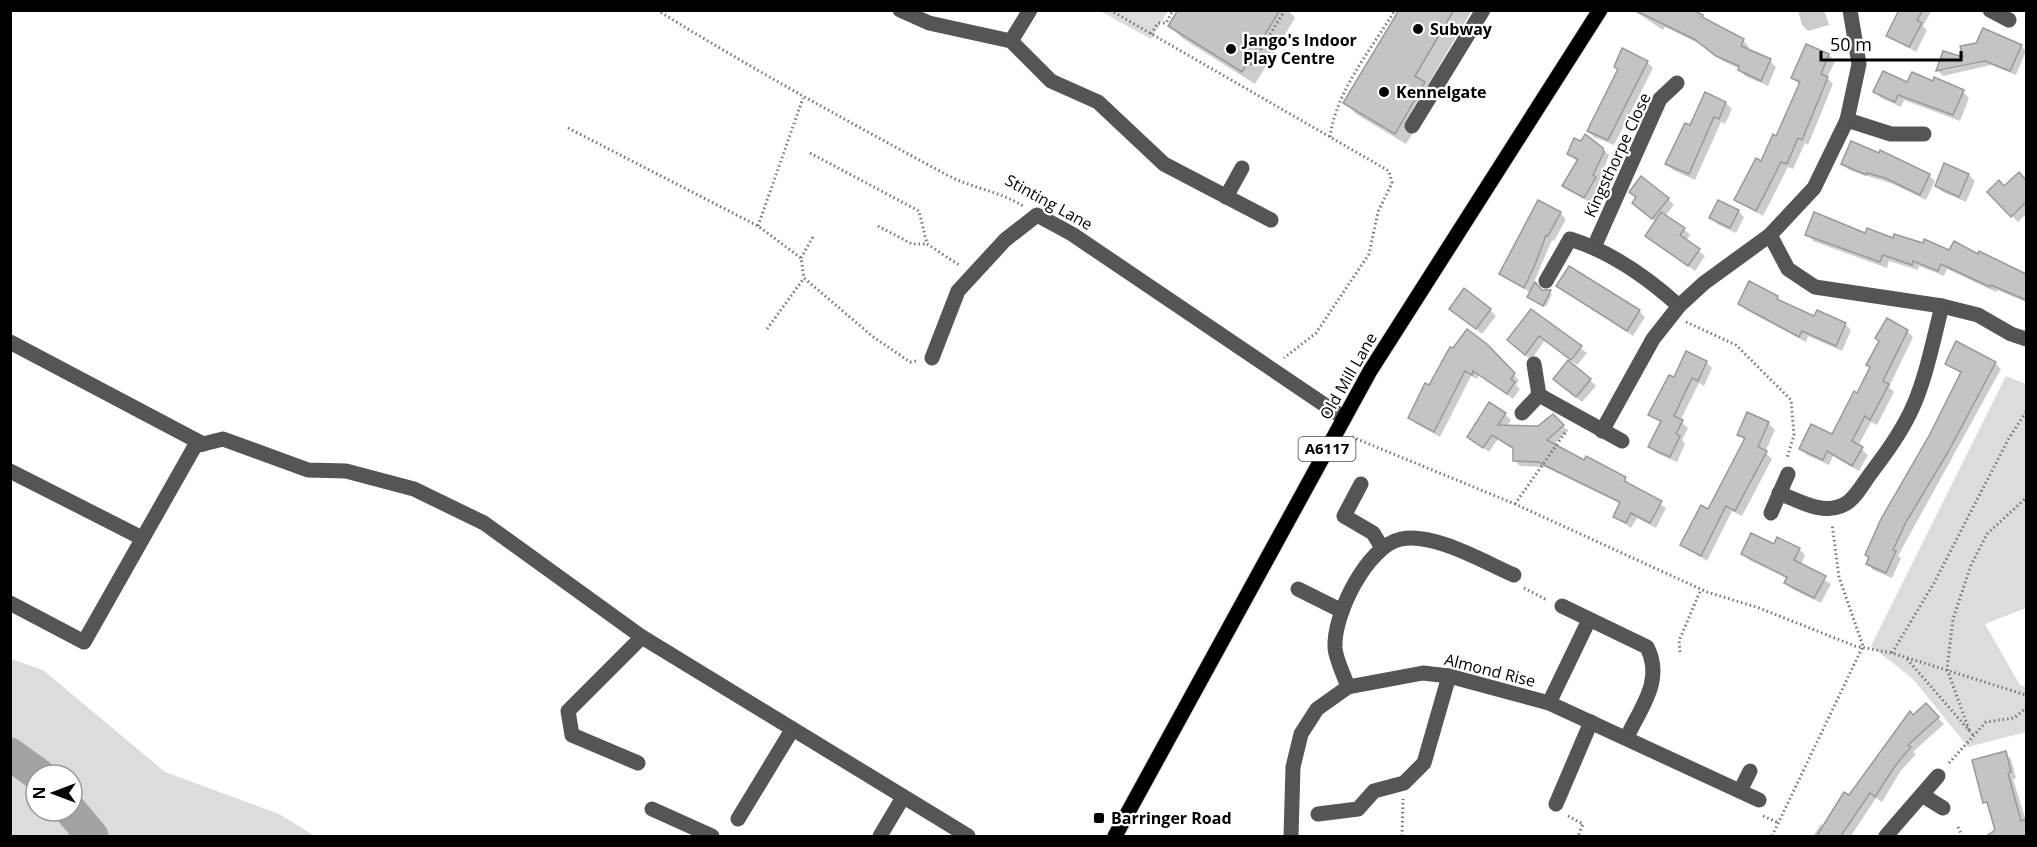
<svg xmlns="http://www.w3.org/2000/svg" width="2037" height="847" viewBox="0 0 2037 847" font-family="'Open Sans',sans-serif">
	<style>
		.green { fill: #dcdcdc; fill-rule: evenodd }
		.shadow { fill: #0003; fill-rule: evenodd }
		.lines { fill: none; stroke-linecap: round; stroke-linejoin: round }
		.river { stroke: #a3a3a3; stroke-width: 33 }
		.building { fill: #c4c4c4; stroke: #999; stroke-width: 1.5 }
		.major-casing { stroke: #dbdbdb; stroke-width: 17 }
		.path { stroke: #777; stroke-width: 3; stroke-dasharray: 1.5 3; stroke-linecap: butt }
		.minor { stroke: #555; stroke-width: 15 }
		.major { stroke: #000; stroke-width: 15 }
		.poi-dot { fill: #000; stroke: #fff; stroke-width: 2 }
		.labels { text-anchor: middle; stroke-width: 4.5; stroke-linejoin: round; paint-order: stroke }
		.shield { fill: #fff; stroke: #4c4c4c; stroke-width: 1.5 }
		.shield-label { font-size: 15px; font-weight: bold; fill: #000 }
		.poi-label { font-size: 16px; font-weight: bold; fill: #000; stroke: #fff; text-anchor: start }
		.street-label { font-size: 16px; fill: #000; stroke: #fff }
	</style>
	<rect width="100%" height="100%" fill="#fff"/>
	<g class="green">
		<polygon points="1100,11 1168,10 1168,11 1151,39"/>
		<polygon points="2006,376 2026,384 2026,608 1985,624 2020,685 2026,687 2026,732 1968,747 1913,679 1871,646"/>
		<path d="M11 659 43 670 165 772 279 814 315 836H11ZM36 775H72V811H36Z"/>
	</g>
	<g class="shadow">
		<polygon points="1179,10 1288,10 1295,18 1255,84 1182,38 1170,26"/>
		<polygon points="1401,10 1472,10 1427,86 1436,95 1406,144 1356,114 1345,102"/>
		<polygon points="1633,10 1688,10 1743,40 1749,47 1747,50 1770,61 1776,67 1768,86 1745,76 1740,69 1723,61 1702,45 1665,27 1663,30"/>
		<polygon points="1798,10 1824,10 1829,25 1808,31 1802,25"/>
		<polygon points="1901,10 1932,10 1923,26 1927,30 1916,52 1888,35"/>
		<path d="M2021 46 2026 51 2016 75 1991 65 1943 76 1938 71 1944 53 1965 59ZM1992 57 1993 60 1943 71V68Z"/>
		<polygon points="1829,55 1835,61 1827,78 1833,84 1808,145 1805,143 1793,169 1788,167 1763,216 1736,200 1777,138 1800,85 1793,78"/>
		<polygon points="1647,62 1653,68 1614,145 1594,137 1588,131 1619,70 1615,67"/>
		<polygon points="1934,83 1963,92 1969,98 1960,121 1904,100 1901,107 1881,98 1875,92"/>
		<polygon points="1726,103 1732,109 1725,124 1721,122 1695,180 1673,170 1667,164 1691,127"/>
		<polygon points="1602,149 1609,155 1599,182 1601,184 1591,203 1564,186 1578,162 1568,154"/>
		<polygon points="1843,164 1929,175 1935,181 1926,200 1893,184 1849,170"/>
		<polygon points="2019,174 2026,182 2026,214 2018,222 1989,192 2004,188"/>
		<polygon points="1969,175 1975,181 1966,202 1943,192 1937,186"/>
		<polygon points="1668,199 1674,205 1665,216 1684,229 1690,235 1686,241 1705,256 1695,271 1647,236 1656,222 1634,203"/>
		<polygon points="1738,211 1744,217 1736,233 1717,224 1711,218"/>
		<polygon points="1560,213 1566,219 1554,241 1552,240 1534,282 1542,291 1552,294 1546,307 1532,300 1529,297 1531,293 1501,274"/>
		<polygon points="1807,234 1865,235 1950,252 1955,243 2026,276 2026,302 1997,290 1996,292 1947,269 1944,276 1919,266 1918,270 1889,261 1887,268 1813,241"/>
		<polygon points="1558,286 1639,311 1645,317 1633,336"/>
		<polygon points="1777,297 1784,304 1815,318 1845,324 1851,330 1842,351 1808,336 1806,342 1746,310 1740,304"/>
		<polygon points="1490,310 1496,316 1482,334 1457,314"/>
		<polygon points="1532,311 1587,353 1577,365 1545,340 1531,360 1515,346"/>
		<polygon points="1907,331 1913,337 1889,387 1894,392 1877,425 1871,422 1858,446 1868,455 1859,471 1833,456 1829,465 1807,455 1801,449 1833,436 1858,395"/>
		<polygon points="1486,345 1519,380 1516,385 1520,389 1513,399 1479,375 1477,379 1471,376 1440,437 1415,423 1410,417 1429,387"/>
		<polygon points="1706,362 1712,368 1704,386 1699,383 1680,421 1688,428 1682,440 1685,444 1677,462 1656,453 1650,447 1661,423 1656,420 1667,426 1668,423 1655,417 1655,420 1650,415 1675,379"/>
		<polygon points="1946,363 1995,363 2001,369 1898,556 1901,558 1892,578 1873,570 1868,564 1870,559 1866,555 1962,374"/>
		<polygon points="1590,380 1596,386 1582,402 1561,385"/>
		<polygon points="1505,414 1511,420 1506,427 1538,428 1553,416 1568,431 1553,445 1584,462 1625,478 1630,486 1666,508 1656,528 1637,518 1631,528 1615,516 1621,504 1545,467 1520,466 1514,460 1515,450 1498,439 1489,452 1469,437"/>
		<polygon points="1748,414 1769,424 1775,430 1765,452 1772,459 1742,516 1732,511 1707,561 1682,545 1709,511 1745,441 1739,434"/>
		<polygon points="1775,546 1799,549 1805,555 1801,565 1831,584 1821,603 1792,589 1786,583 1788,579 1749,560 1743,554"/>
		<polygon points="1932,711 1944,724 1913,752 1916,754 1900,772 1882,802 1876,798 1851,836 1813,836 1821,824 1825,826 1849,797 1913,717"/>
		<polygon points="2005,753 2011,759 2016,778 2013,779 2026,821 2026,836 1999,836 1990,808 1985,802"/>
	</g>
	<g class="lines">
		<g class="river">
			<polyline points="10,754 39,775"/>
			<polyline points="71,811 92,836"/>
		</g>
	</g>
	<g class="building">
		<polygon points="1178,10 1280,10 1242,72 1168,26"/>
		<polygon points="1399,10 1454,10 1415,76 1425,82 1395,134 1343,103"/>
		<polygon points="1634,10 1693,10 1703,15 1702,17 1744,39 1741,46 1771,59 1761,81 1738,70 1739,66 1716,56 1694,39"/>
		<polygon points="1899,10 1923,10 1917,20 1922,23 1909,47 1886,36"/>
		<polygon points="1983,28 2022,45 2010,71 1985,61 1936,71 1943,51 1963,57 1960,46 1976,43"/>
		<polygon points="1806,44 1829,54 1821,74 1828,77 1802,140 1798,138 1787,164 1781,162 1756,211 1734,200 1756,158 1761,161 1773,134 1776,136 1800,82 1791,78"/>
		<polygon points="1622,48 1648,61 1608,140 1587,131 1618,69 1614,67"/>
		<polygon points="1883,71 1907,82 1912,72 1933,81 1934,77 1964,90 1953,115 1898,95 1895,102 1873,92"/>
		<polygon points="1705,92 1726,102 1719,119 1714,117 1689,174 1665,164 1685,123 1690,125"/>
		<polygon points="1585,134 1603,148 1604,152 1593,175 1596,177 1584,198 1562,186 1578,159 1567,154 1574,138 1581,141"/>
		<polygon points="1851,141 1879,153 1880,150 1930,174 1920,195 1885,178 1867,173 1866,175 1841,164"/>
		<polygon points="1944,163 1969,174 1959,197 1935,186"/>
		<polygon points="2019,172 2026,180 2026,202 2011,217 1987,192 1999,180 2004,186"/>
		<polygon points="1641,176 1669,198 1652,219 1632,203 1636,197 1629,192"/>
		<polygon points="1538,200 1561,212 1548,236 1546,235 1535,265 1524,288 1499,274"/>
		<polygon points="1718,200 1739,210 1730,228 1709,218"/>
		<polygon points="1661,212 1685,228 1680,235 1700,249 1688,266 1645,236"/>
		<polygon points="1814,212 1865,233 1867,228 1893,238 1894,234 1923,243 1924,239 1949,250 1954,241 1978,254 1979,251 2026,274 2026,300 1991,285 1990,287 1941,264 1938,271 1913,261 1912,265 1883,255 1880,262 1805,235"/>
		<polygon points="1569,266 1640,310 1627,331 1556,286"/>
		<polygon points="1749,281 1778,296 1777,299 1814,316 1817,310 1846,323 1836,346 1802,331 1799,337 1738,304"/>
		<polygon points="1535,282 1542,290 1551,290 1543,306 1527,297"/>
		<polygon points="1464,288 1491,309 1476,329 1449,309"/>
		<polygon points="1531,309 1582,346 1571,360 1539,336 1525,355 1507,340"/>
		<polygon points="1887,318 1908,330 1883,381 1889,384 1870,420 1865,416 1852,441 1863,447 1852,466 1827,451 1823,460 1799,449 1811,424 1832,434 1854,391 1857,393 1870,367 1866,365 1879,341 1875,338"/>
		<polygon points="1467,329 1487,344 1515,373 1511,379 1515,382 1507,394 1473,371 1472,375 1465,371 1434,432 1408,418 1425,383 1429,385 1450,347 1453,348"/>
		<polygon points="1956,341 1996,362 1947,454 1906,522 1893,550 1896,551 1886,573 1866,564 1869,557 1865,555 1881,519 1929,436 1961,372 1945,364"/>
		<polygon points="1686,351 1707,361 1698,381 1692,378 1674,416 1683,420 1676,434 1680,436 1670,457 1648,447 1661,421 1648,415 1669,375 1674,377"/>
		<polygon points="1568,360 1591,379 1576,397 1553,379"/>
		<polygon points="1489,402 1506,413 1498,425 1538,426 1553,414 1564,425 1547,440 1584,460 1586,456 1626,477 1624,481 1662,501 1650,523 1631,513 1626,523 1613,517 1620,502 1538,462 1513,461 1513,448 1492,435 1483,448 1467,437"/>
		<polygon points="1747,412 1769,422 1758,447 1767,451 1735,511 1726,506 1701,556 1680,545 1701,505 1708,509 1745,438 1737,435"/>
		<polygon points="1751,533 1774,544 1777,537 1800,548 1794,560 1826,576 1814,598 1784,583 1787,577 1741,554"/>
		<polygon points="1926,703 1939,717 1908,745 1911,747 1895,766 1875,797 1870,793 1840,837 1816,837 1844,792 1849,795 1910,711 1913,715"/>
		<polygon points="2006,751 2011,772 2008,773 2021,821 2026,819 2026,837 1985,837 1995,830 1987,802 1983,803 1972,760"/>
	</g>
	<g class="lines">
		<defs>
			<polyline id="major" points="1115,836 1370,371 1600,10"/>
		</defs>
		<use href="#major" class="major-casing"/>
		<g class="path">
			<path d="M657 10C752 69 849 122 947 175 971 188 999 191 1023 206"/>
			<polyline points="1110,10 1389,171 1392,183 1378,212 1369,254 1316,333 1284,358"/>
			<polyline points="1151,34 1158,23 1166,23 1173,10"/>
			<polyline points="1251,65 1285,10"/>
			<polyline points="568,128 758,226 801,258 804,278 872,336 910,362 916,361"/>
			<path d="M1330 137C1336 91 1371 50 1395 10"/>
			<polyline points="810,153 919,211 927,244 959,265"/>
			<polyline points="758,226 803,98"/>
			<polyline points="878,226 912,244 927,244"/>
			<polyline points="801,258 814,235"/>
			<polyline points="1686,322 1736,345 1791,400 1794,435 1787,458"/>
			<polyline points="767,329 804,278"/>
			<polyline points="1352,437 1515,504 1707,592 1759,608 1855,646 1892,653 2026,695"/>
			<polyline points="1515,504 1567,430"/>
			<polyline points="1524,588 1547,600"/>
			<polyline points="1680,652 1679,641 1701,589"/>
			<polyline points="1892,653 1934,583 2009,438 2026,412"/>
			<polyline points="1907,659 1973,735"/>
			<polyline points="1969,730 1947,669 1953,619 1971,565 1987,534 2026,498"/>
			<polyline points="1949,763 1986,722 2014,718 2026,708"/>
			<polyline points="1568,816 1583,824 1578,836"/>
			<polyline points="1763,816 1779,823"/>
			<polyline points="1958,827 1962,836"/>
			<polyline points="1402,836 1403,799"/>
			<polyline points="1772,836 1863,646 1839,577 1832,524"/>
		</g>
		<g class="minor">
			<polyline points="900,10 929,23 1011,41 1051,81 1098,102 1164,164 1271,220"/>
			<polyline points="1990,10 2009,20"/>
			<polyline points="1011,41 1030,10"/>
			<polyline points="1847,120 1891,134 1924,134"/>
			<polyline points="1412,126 1483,10"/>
			<polyline points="1226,197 1242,168"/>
			<polyline points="1770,235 1788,269 1815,287 1942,306 1978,315 2011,334 2026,339"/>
			<polyline points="1594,247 1660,99 1677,83"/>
			<path d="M1546 281 1570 239C1612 252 1647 277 1679 306"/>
			<polyline points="10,342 203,444"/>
			<polyline points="932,358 958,291 1005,240 1037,215 1072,234 1344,418"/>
			<polyline points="1534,364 1539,395 1622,441"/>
			<polyline points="1522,413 1539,395"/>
			<polyline points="1602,431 1653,339 1679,306 1704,283 1770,235 1814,188 1847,120 1859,64 1850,10"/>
			<polyline points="10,471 142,538"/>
			<polyline points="1361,484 1344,516 1373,533 1381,546"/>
			<path d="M1779 493C1799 501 1824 516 1845 504 1855 499 1864 482 1871 473 1886 453 1900 434 1911 411 1926 379 1933 341 1942 306"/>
			<polyline points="1771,513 1788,474"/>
			<polyline points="1298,589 1342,611"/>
			<polyline points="10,603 84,642 195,446 223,439 308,470 346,471 414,489 484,523 642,637 968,836"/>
			<path d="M1562 606 1647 647C1664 680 1641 707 1627 737"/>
			<path d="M1348 687C1344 675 1336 660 1335 648 1333 615 1367 546 1401 539 1433 532 1484 562 1514 575"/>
			<polyline points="1549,703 1589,620"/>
			<polyline points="638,763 572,735 568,711 642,637"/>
			<polyline points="1740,791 1750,771"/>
			<polyline points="1922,795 1943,808"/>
			<polyline points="1556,804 1591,722"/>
			<polyline points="652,809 712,836"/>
			<polyline points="1318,814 1358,809 1374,791 1404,783 1424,763 1449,676"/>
			<polyline points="738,819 792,730"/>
			<polyline points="880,836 902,799"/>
			<polyline points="1291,836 1293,767 1301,734 1317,709 1348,687 1423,673 1449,676 1549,703 1759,800"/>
			<polyline points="1886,836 1938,776"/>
		</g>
		<use href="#major" class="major"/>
	</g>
	<g class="poi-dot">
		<circle cx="1418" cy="29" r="6"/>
		<circle cx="1231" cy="49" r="6"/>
		<circle cx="1384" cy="92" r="6"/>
		<rect x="1093" y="812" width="12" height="12" rx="3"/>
	</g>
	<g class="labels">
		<rect class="shield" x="1298.5" y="437" width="57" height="24" rx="4.5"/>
		<g class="shield-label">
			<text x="1327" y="454">A6117</text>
		</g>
		<g class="poi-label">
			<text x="1430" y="35">Subway</text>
			<text x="1243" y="46">Jango's Indoor<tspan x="1243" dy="18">Play Centre</tspan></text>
			<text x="1396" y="98">Kennelgate</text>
			<text x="1111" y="824">Barringer Road</text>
		</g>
		<g class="street-label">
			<text transform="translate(1617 155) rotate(-65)" y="6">Kingsthorpe Close</text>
			<text transform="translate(1049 202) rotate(29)" y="6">Stinting Lane</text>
			<text transform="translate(1348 376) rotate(-60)" y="6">Old Mill Lane</text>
			<text transform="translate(1490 670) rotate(14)" y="6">Almond Rise</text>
		</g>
	</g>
	<rect width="2037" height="847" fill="none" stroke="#000000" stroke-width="24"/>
	<g transform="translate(54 793) rotate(270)"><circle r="28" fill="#ffffff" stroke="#999999" stroke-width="1.5"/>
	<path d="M0-4.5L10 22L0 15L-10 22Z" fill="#000000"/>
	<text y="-9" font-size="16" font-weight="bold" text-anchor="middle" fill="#000000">N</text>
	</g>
	<path d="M1821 51v9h140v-9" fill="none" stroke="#000000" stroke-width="3"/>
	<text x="1830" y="51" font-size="18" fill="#000000" stroke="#ffffff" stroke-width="4.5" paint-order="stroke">50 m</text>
</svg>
